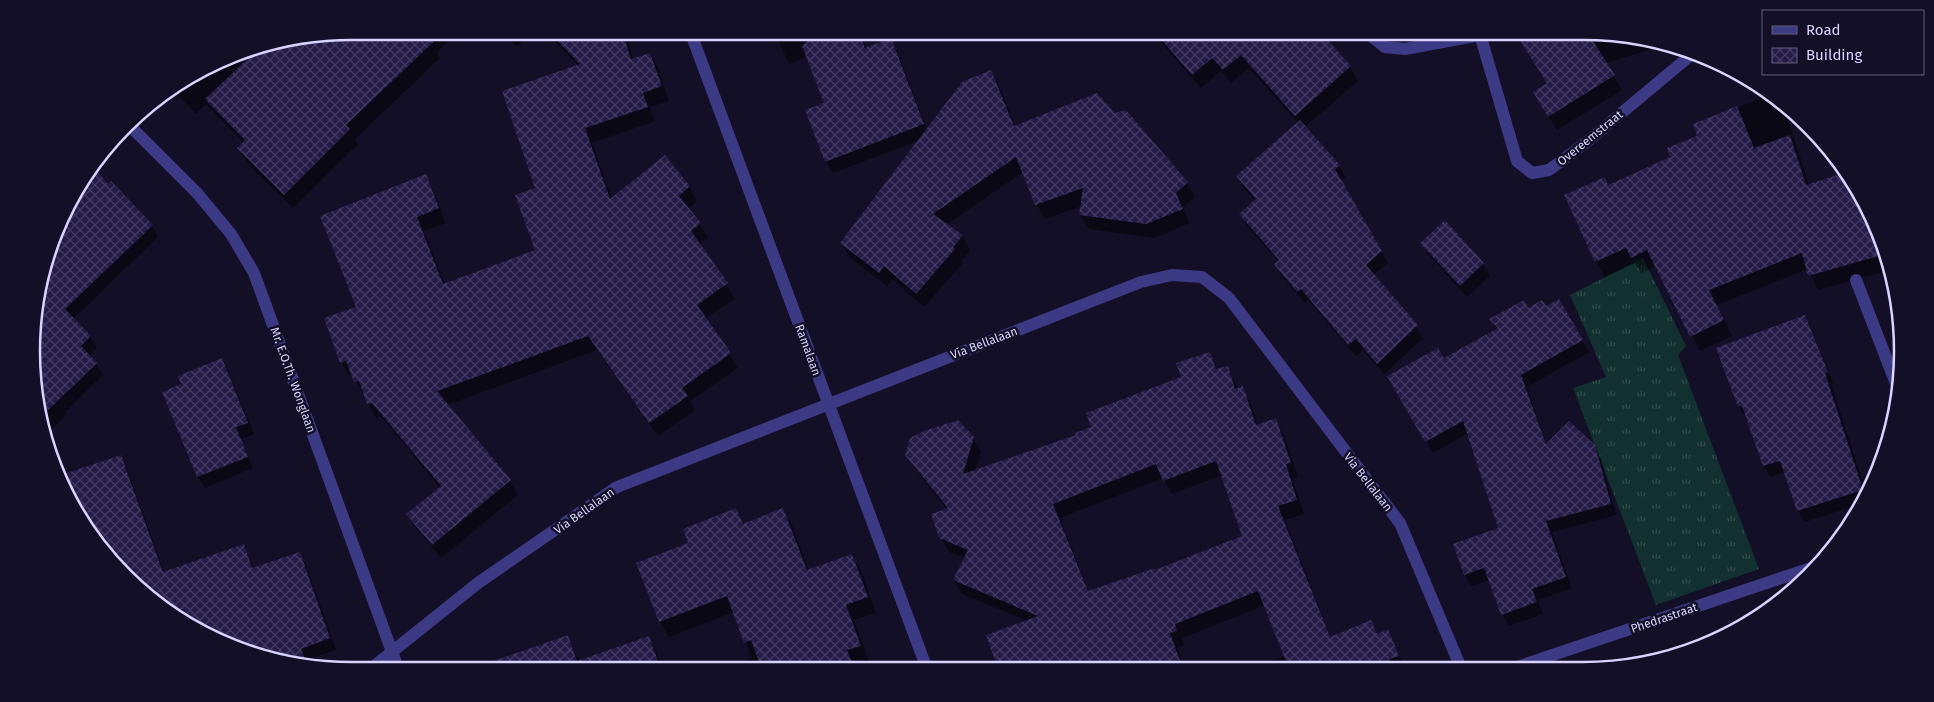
<svg xmlns="http://www.w3.org/2000/svg" width="1934" height="702" viewBox="0 0 1934 702" font-family="'Fira Sans',sans-serif">
	<style>
		.grass { fill: url(#grass-tufts) }
		.shadow { fill: #0007; fill-rule: evenodd }
		.building { fill: url(#building-cross-hatch); fill-rule: evenodd }
		.lines { fill: none; stroke-linecap: round; stroke-linejoin: round }
		.minor { stroke: #3d3a85; stroke-width: 12 }
		.labels { text-anchor: middle; stroke-width: 5; stroke-linejoin: round; paint-order: stroke }
		.street-label { font-size: 12px; fill: #d9d4ff; stroke: #130f26 }
		.rim { fill: none; stroke: #d9d4ff; stroke-width: 2.5 }
	</style>
	<defs>
		<pattern id="grass-tufts" width="24" height="20" patternUnits="userSpaceOnUse" patternTransform="scale(1.25)"><rect width="24" height="20" fill="#12302f"/><path d="M3 7l-1-3M5 7V3M7 7l1-3M15 17l-1-3M17 17v-4M19 17l1-3" fill="none" stroke="#344d4e"/></pattern>
		<pattern id="building-cross-hatch" width="8" height="8" patternUnits="userSpaceOnUse" patternTransform="scale(1.25)"><rect width="8" height="8" fill="#241b47"/><path d="M0 0l8 8M0 8l8-8" fill="none" stroke="#433b63"/></pattern>
	</defs>
	<rect width="100%" height="100%" fill="#130f26"/>
	<polygon class="grass" points="1643,258 1686,346 1678,355 1759,569 1656,605 1573,388 1606,377 1570,295"/>
	<g class="shadow">
		<polygon points="357,31 445,31 450,40 437,52 440,58 355,139 358,144 293,208 247,163 239,149 244,143 206,104 196,114 173,90 229,55"/>
		<polygon points="502,31 535,31 517,47"/>
		<polygon points="545,31 624,31 634,59 650,54 658,68 669,101 650,107 655,121 592,143 612,199 665,157 689,187 697,201 688,209 700,224 708,238 699,245 735,298 705,319 738,368 690,401 695,410 658,436 597,350 447,405 510,481 518,495 441,558 416,528 408,514 440,488 381,416 376,418 353,375 349,376 341,362 358,307 425,176 433,190 446,223 424,231 445,285 536,251 578,66"/>
		<polygon points="774,31 860,31 866,49 891,40 897,51 927,129 991,72 999,86 1016,127 1115,115 1126,112 1187,183 1195,197 1183,207 1190,223 1155,238 1089,229 1080,215 1082,206 1045,219 1037,205 1023,172 946,225 962,236 970,250 961,261 962,264 924,307 893,280 887,286 850,258 842,244 920,140 833,173 826,161 826,104 807,57 789,64"/>
		<polygon points="1155,31 1350,67 1358,81 1305,127 1339,166 1346,177 1340,181 1388,263 1373,275 1416,326 1423,338 1384,374 1363,350 1356,356 1308,300 1305,303 1282,276 1276,264 1279,262 1247,226 1240,214 1255,201 1244,188 1237,176 1298,123 1249,68 1231,83 1221,71 1201,88 1162,44"/>
		<polygon points="1521,31 1583,31 1669,44 1605,63 1622,90 1557,130 1542,106 1548,84"/>
		<polygon points="1768,93 1777,97 1790,111 1786,113 1809,185 1845,174 1860,191 1887,271 1818,290 1808,269 1717,305 1732,336 1700,351 1656,266 1641,273 1635,263 1605,277 1596,261 1608,186 1672,157 1699,137 1695,125 1769,95"/>
		<polygon points="108,185 152,226 158,237 73,319 90,336 97,348 89,356 96,364 103,375 65,412 67,414 47,433 42,428 34,310 64,209"/>
		<polygon points="1445,222 1483,264 1490,276 1467,297 1429,255 1422,243"/>
		<polygon points="1558,301 1589,352 1527,387 1547,445 1594,446 1601,458 1616,515 1552,532 1572,588 1538,600 1543,614 1509,626 1502,614 1490,580 1471,586 1465,575 1454,545 1500,529 1468,433 1433,453 1389,376 1443,359 1497,330 1491,319 1528,309 1545,308"/>
		<polygon points="1804,317 1811,328 1833,383 1831,384 1867,495 1863,503 1805,522 1798,511 1785,472 1770,477 1764,466 1747,417 1746,418 1739,407 1718,348"/>
		<path d="M1210 353 1218 370 1227 367 1238 389 1242 388 1250 402 1258 425 1275 419 1283 433 1298 477 1292 478 1304 514 1285 520 1331 638 1371 622 1378 635 1387 630 1405 668 1253 669 1285 656 1265 605 1182 638 1184 645 1177 647 1185 669H1000L987 636 1028 621 962 594 954 580 965 558 949 552 940 537 947 510 915 469 907 455 973 438 981 452 975 471 1077 436 1182 378ZM1222 475 1243 537 1155 571 1089 592 1060 518 1163 478 1172 494Z"/>
		<polygon points="222,360 228,371 254,434 241,439 253,468 205,488 198,477 164,393 183,385"/>
		<polygon points="120,456 127,468 164,572 243,545 254,569 299,553 306,565 336,650 306,660 308,665 269,660 173,617 85,529 80,517"/>
		<polygon points="736,509 744,525 783,510 792,525 809,571 852,555 861,571 876,613 854,620 869,661 860,665 862,670 723,670 752,658 734,612 669,637 660,622 637,564 690,544"/>
		<polygon points="567,636 580,662 648,637 657,653 663,670 506,670 520,665"/>
		<polygon points="1633,657 1637,664 1625,668 1602,668"/>
	</g>
	<g class="building">
		<polygon points="351,31 445,31 346,125 350,129 284,195 237,148 245,140 205,99 257,50"/>
		<polygon points="548,31 622,31 631,59 650,53 662,86 643,93 648,107 585,128 610,199 665,155 690,186 679,196 701,223 691,231 728,283 697,305 731,353 682,388 688,396 649,423 588,336 437,391 511,480 432,545 406,514 441,486 372,403 367,404 359,381 354,382 346,361 340,363 324,318 356,307 320,216 426,174 439,208 417,217 443,284 535,250 515,195 535,188 502,91 580,64"/>
		<polygon points="820,31 858,31 865,48 891,38 924,124 825,162 805,110 824,103 802,46"/>
		<polygon points="1154,31 1320,31 1351,66 1295,116 1241,55 1223,70 1212,58 1192,75"/>
		<polygon points="1514,31 1587,32 1615,75 1548,117 1533,92 1547,83"/>
		<polygon points="991,70 1014,126 1097,93 1115,113 1126,110 1188,182 1176,193 1183,209 1146,224 1079,215 1083,188 1035,205 1016,157 933,214 963,235 953,247 955,249 916,294 884,266 879,273 840,243 962,82"/>
		<polygon points="1737,106 1754,148 1790,135 1806,185 1844,173 1860,191 1882,255 1808,276 1802,253 1709,290 1724,320 1690,337 1647,250 1631,258 1626,248 1595,262 1564,195 1605,177 1608,185 1670,157 1667,148 1697,136 1693,124"/>
		<polygon points="1300,120 1340,165 1335,169 1382,251 1366,265 1418,325 1377,364 1356,339 1348,345 1301,289 1297,292 1274,264 1279,260 1239,214 1256,199 1236,176"/>
		<polygon points="95,169 108,184 111,181 153,225 65,309 91,336 81,346 97,363 41,417 34,310 64,209"/>
		<polygon points="1445,220 1484,263 1460,286 1420,243"/>
		<polygon points="1559,299 1583,340 1521,375 1546,444 1569,421 1595,445 1611,504 1546,521 1566,577 1532,589 1537,602 1501,615 1484,568 1464,575 1453,544 1498,528 1463,421 1425,442 1387,376 1438,348 1444,358 1498,328 1489,319 1524,300 1528,308 1542,300 1546,306"/>
		<polygon points="1805,315 1828,372 1825,373 1863,490 1797,511 1780,461 1763,466 1742,406 1738,407 1716,348"/>
		<path d="M1210 352 1216 369 1228 366 1235 389 1243 386 1256 425 1276 418 1291 463 1286 464 1297 500 1278 506 1330 637 1371 620 1377 634 1388 629 1399 656 1389 659 1393 668 1289 669 1258 591 1175 624 1177 631 1170 633 1183 669H998L986 635 1038 616 953 580 968 550 939 538 931 514 948 508 905 455 910 438 924 431 958 420 974 437 963 474 1076 435 1075 433 1091 427 1086 413 1181 377 1176 363ZM1216 461 1242 536 1155 570V568L1088 591 1053 504 1156 464 1163 481Z"/>
		<polygon points="222,358 248,423 236,427 248,457 197,477 162,392 181,384 178,376"/>
		<polygon points="121,455 163,572 244,544 252,568 300,552 330,638 301,649 307,665 269,660 173,617 85,529 64,474"/>
		<polygon points="736,508 743,524 783,508 807,570 852,554 868,597 846,605 861,646 847,650 852,663 833,670 762,670 751,640 744,643 727,596 659,622 636,563 688,543 683,529"/>
		<polygon points="568,635 577,661 649,636 661,670 480,670 479,666"/>
	</g>
	<g class="lines">
		<g class="minor">
			<polyline points="690,31 927,669"/>
			<polyline points="1365,31 1385,47 1405,49 1480,35"/>
			<polyline points="1479,31 1517,161 1532,173 1549,170 1588,141 1691,55"/>
			<polyline points="129,125 197,193 231,234 254,273 399,671"/>
			<polyline points="1856,280 1895,381"/>
			<polyline points="1514,668 1814,567"/>
			<polyline points="368,671 478,583 617,487 1141,282 1172,275 1202,277 1229,298 1400,523 1461,668"/>
		</g>
	</g>
	<g class="labels">
		<g class="street-label">
			<text transform="translate(1590 138) rotate(-39)" y="4">Overeemstraat</text>
			<text transform="translate(984 343) rotate(-21)" y="4">Via Bellalaan</text>
			<text transform="translate(808 350) rotate(70)" y="4">Ramalaan</text>
			<text transform="translate(293 380) rotate(70)" y="4">Mr. E.O.Th. Wonglaan</text>
			<text transform="translate(1368 482) rotate(52)" y="4">Via Bellalaan</text>
			<text transform="translate(584 511) rotate(-35)" y="4">Via Bellalaan</text>
			<text transform="translate(1664 618) rotate(-19)" y="4">Phedrastraat</text>
		</g>
	</g>
	<path d="M0 0H1934V702H0ZM351 40H1583A311 311 0 0 1 1894 351V351A311 311 0 0 1 1583 662H351A311 311 0 0 1 40 351V351A311 311 0 0 1 351 40Z" fill="#130f26" fill-rule="evenodd"/>
	<path class="rim" d="M351 40H1583A311 311 0 0 1 1894 351V351A311 311 0 0 1 1583 662H351A311 311 0 0 1 40 351V351A311 311 0 0 1 351 40Z"/>
	<rect x="1762" y="10" width="162" height="65" fill="#130f26" stroke="#625e7d"/>
	<rect x="1772" y="26" width="25" height="8" fill="#3d3a85" stroke="#625e7d"/>
	<text x="1806" y="35" font-size="15" fill="#d9d4ff">Road</text>
	<rect x="1772" y="48" width="25" height="15" fill="url(#building-cross-hatch)" stroke="#625e7d"/>
	<text x="1806" y="60" font-size="15" fill="#d9d4ff">Building</text>
</svg>
